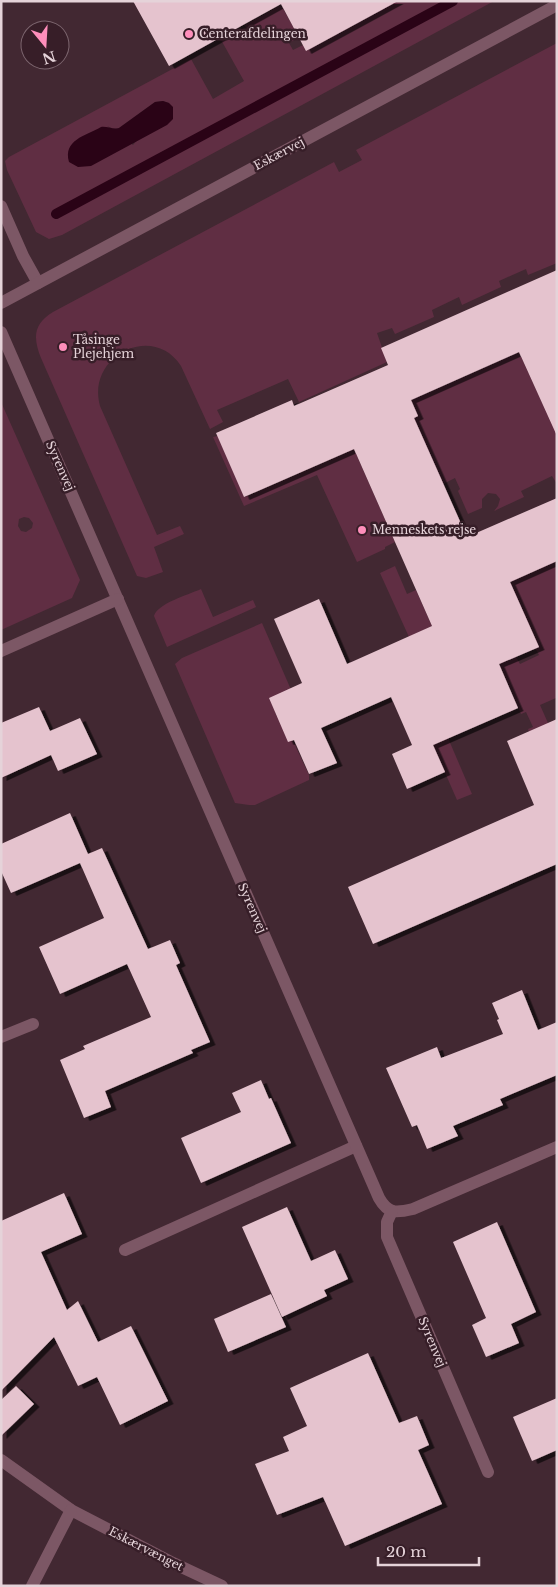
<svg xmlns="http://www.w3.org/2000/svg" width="558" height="1587" viewBox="0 0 558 1587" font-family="'Libre Baskerville',serif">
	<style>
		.green { fill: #602e43; fill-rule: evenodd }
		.water { fill: #2a0316 }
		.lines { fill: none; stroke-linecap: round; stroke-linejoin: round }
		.stream { stroke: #2a0316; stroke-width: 10 }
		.building { fill: #e5c3ce; filter: url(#shadow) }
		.service { stroke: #7c5765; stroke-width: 12 }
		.minor { stroke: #7c5765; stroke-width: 12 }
		.tertiary { stroke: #7c5765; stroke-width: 12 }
		.poi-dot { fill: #fe8ebb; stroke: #371e28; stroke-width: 2 }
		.labels { text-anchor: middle; stroke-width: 5; stroke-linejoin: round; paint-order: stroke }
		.poi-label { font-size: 12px; fill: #e5d3d9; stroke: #371e28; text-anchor: start }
		.street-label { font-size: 12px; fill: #e5d3d9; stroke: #371e28 }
	</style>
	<defs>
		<filter id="shadow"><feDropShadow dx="5.5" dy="3" stdDeviation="0" flood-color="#0009"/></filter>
	</defs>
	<rect width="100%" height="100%" fill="#422832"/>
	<g class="green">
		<path d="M374 1H494L62 235 49 239 36 232 7 170 5 161 9 157 191 59 213 99 244 81 220 38 235 30 237 33 246 28 245 25 281 5 299 37 289 43 293 50 303 45 306 50 379 11ZM163 101 169 103 133 145 107 126 114 129 119 128 155 102Z"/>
		<path d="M557 43V263L528 275 526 269 499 281 501 287 462 305 459 297 432 310 434 317 395 334 392 328 377 333 387 362 299 402 288 379 217 410 223 422 210 429 181 366C153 322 86 356 100 406L157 535 180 526 184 534 154 547 163 572 146 578 137 576 41 358C33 338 33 324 53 312L334 162 339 172 362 160 356 150Z"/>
		<polygon points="519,352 542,402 557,395 557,484 552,476 521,491 524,497 494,511 498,506 500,499 496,494 488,493 482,499 482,508 468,514 458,491 460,489 455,478 443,484 414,418 418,416 411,400"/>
		<path d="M1 402 80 580 72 598 1 630ZM24 517 29 518 33 523 32 528 26 532 21 531 18 526 19 519Z"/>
		<polygon points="218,436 245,497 354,449 395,542 385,547 385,549 357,562 317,475 244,506 213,437"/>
		<polygon points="557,561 557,699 556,698 540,705 548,723 536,749 528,729 533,727 526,712 521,714 499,663 516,657 520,664 539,655 502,585"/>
		<polygon points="395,566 407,594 416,590 432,626 409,637 380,573"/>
		<path d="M201 589 213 617 253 600 256 607 167 647 154 616C158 603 188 595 201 589Z"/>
		<polygon points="262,623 292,692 275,712 277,717 281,715 309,775 309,780 255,805 249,805 235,803 175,664 182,658"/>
		<polygon points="448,738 472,794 457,800 433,745"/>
	</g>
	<path class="water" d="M163 101 169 103 173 107V119L167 125 91 166 78 167 69 162C63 140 85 136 101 127 107 126 113 130 119 128L155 102Z"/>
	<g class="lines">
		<polyline class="stream" points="56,214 453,1"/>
	</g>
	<g class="building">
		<polygon points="133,1 398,1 306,51 281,4 169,66"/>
		<polygon points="557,270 557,436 519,352 411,400 418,416 414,418 467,537 557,498 557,561 510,582 539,647 499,664 518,708 433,745 445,772 407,789 392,754 412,745 391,697 321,728 337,763 309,774 294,740 288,742 269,698 302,683 274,619 319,599 347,664 432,626 354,449 244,497 216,433 292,400 294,406 388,365 381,348"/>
		<polygon points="39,707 50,731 80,718 97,754 58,771 51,755 1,778 1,723"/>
		<polygon points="557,719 557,864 373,944 348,887 534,805 507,741"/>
		<polygon points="70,813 88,854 102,848 148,949 170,940 180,963 176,965 210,1042 191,1050 193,1053 105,1091 111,1107 84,1118 60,1060 85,1049 83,1046 151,1017 127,964 60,994 39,947 104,918 80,863 11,893 1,871 1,844"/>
		<polygon points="522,990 538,1030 557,1022 557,1075 500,1099 503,1105 453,1126 458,1136 427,1149 417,1125 412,1127 386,1068 437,1047 441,1058 503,1034 497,1020 499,1019 492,1003"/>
		<polygon points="261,1080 269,1099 271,1098 291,1143 201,1183 181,1138 241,1112 232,1093"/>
		<polygon points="64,1193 82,1234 41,1252 67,1310 78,1301 98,1342 131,1326 168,1401 120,1425 97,1377 78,1386 54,1337 1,1391 1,1221"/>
		<polygon points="287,1207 311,1261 335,1250 348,1279 324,1290 327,1296 282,1317 242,1227"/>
		<polygon points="497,1222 536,1312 511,1324 519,1343 486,1357 472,1325 486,1318 453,1242"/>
		<polygon points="271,1294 286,1327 228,1352 214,1319"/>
		<polygon points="368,1353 399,1423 417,1416 429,1445 418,1450 442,1504 345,1546 323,1497 277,1515 255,1464 289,1451 283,1437 307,1426 290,1388"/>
		<polygon points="16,1386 34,1404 1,1436 1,1400"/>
		<polygon points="557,1398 557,1450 532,1461 513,1417"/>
	</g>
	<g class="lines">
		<g class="service">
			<polyline points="1,206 23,256 38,283"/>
			<polyline points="125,1250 356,1146"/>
		</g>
		<g class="minor">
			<path d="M1 332 379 1198C388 1214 396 1213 413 1209L557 1147"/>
			<polyline points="1,651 118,599"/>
			<polyline points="1,1037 33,1024"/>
			<polyline points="392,1211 387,1222 387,1237 488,1472"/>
			<polyline points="1,1460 71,1510 173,1563 222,1586"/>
			<polyline points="32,1586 71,1510"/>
		</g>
		<polyline class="tertiary" points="1,303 557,5"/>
	</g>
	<g class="poi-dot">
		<circle cx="189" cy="34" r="5"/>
		<circle cx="63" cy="347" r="5"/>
		<circle cx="362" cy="530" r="5"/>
	</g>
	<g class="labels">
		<g class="poi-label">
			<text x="199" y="38">Centerafdelingen</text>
			<text x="73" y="344">Tåsinge<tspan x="73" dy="14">Plejehjem</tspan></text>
			<text x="372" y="534">Menneskets rejse</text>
		</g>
		<g class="street-label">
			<text transform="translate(279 154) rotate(-28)" y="4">Eskærvej</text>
			<text transform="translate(60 466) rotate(66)" y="4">Syrenvej</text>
			<text transform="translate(252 908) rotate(66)" y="4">Syrenvej</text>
			<text transform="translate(432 1342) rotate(67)" y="4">Syrenvej</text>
			<text transform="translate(146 1549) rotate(27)" y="4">Eskærvænget</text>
		</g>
	</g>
	<rect width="558" height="1587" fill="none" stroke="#e5d3d9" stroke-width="5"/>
	<g transform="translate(45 45) rotate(162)"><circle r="24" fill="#371e28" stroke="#7d666f"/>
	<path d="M0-4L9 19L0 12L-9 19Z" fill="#fe8ebb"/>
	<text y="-8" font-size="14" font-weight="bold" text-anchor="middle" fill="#e5d3d9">N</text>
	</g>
	<path d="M378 1557v8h101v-8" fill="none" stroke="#e5d3d9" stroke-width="2.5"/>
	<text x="386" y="1557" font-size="15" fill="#e5d3d9" stroke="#371e28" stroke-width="4" paint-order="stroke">20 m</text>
</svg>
